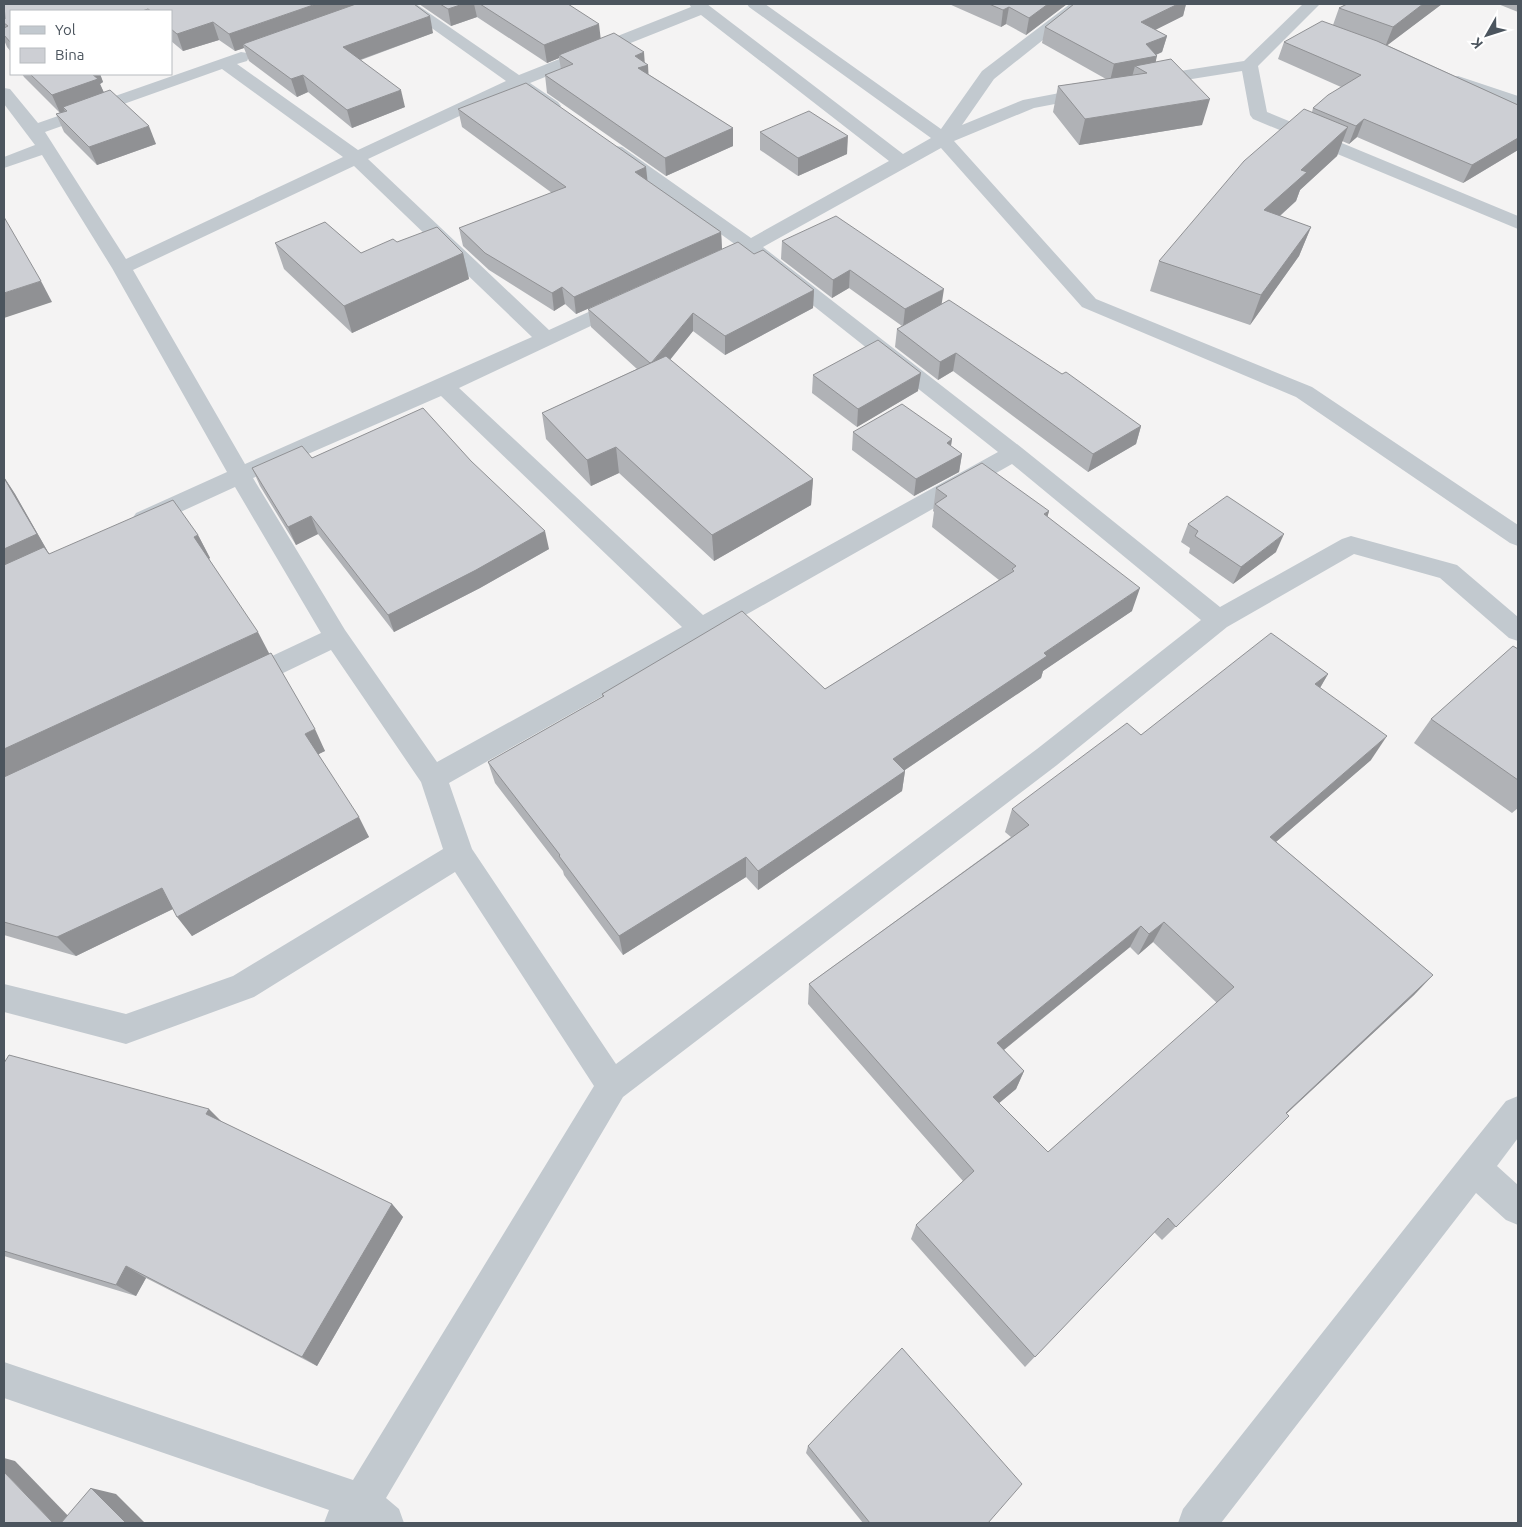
<svg xmlns="http://www.w3.org/2000/svg" width="1522" height="1527" viewBox="0 0 1522 1527" font-family="Ubuntu,sans-serif">
	<style>
		.lines { fill: none; stroke-linecap: round; stroke-linejoin: round }
		.minor { fill: #c2c9cf; fill-rule: evenodd }
		.wall { fill: #b0b2b6; fill-rule: evenodd }
		.shaded-wall { fill: #909194 }
		.building { fill: #cdcfd4; stroke: #909194; fill-rule: evenodd }
	</style>
	<rect width="100%" height="100%" fill="#f4f3f3"/>
	<g class="lines">
		<g class="minor">
			<path d="M398 4H416L519 75 691 7 689 4H707L903 154 931 138 749 7 747 4H765L941 129 982 71 1070 4H1088L994 79 962 125 1023 100 1091 87 1097 88 1100 92 1097 96 1034 108 954 141 1096 299 1312 387 1518 525V546L1510 543 1296 397 1082 307 941 148 763 247 1022 448 1220 607 1342 539 1351 536 1457 565 1518 617V641L1509 638 1440 578 1354 554 1227 627 1057 765 623 1097 386 1498 399 1509 404 1523H324L329 1510 4 1398V1362L353 1480 594 1086 455 872 254 997 126 1044 4 1012V984L126 1014 233 976 443 849 421 782 331 650 254 687 245 690 236 687 232 680 236 673 321 633 235 487 152 525 144 527 136 525 132 519 136 513 227 472 112 268 42 155 4 168V157L35 145 4 104V88L10 89 38 123 241 52 247 53 249 57 247 61 237 64 358 150 506 81ZM701 15 889 161 751 238 622 147 616 146 610 147 607 151 610 155 736 245 704 260 701 264 704 268C719 272 735 260 748 254L998 452 703 615 459 388 631 307 634 303 631 299 624 297 617 299 549 330 368 159 517 89C528 97 543 113 558 110L561 106 558 102 530 83ZM222 69 343 157 126 259 45 132ZM354 166 532 337 245 464 133 270ZM441 396 682 627 437 762 345 630 253 478ZM1012 464 1201 620 1037 749 616 1064 472 849 449 783Z"/>
			<polygon points="1303,4 1320,4 1258,66 1267,112 1518,216 1518,229 1253,119 1250,115 1242,71 1148,86 1142,85 1139,81 1142,77 1148,76 1244,61"/>
			<polygon points="1458,76 1518,96 1518,107 1452,85 1449,81 1452,77"/>
			<polygon points="1518,1096 1518,1138 1497,1166 1518,1185 1518,1225 1506,1220 1476,1193 1221,1523 1178,1523 1183,1509 1462,1156 1506,1101"/>
		</g>
	</g>
	<g class="wall">
		<polygon points="4,4 414,4 433,33 361,60 405,107 352,128 308,92 297,97 249,61 244,48 235,51 219,40 183,51 171,41 171,11 11,11 11,52 7,47 4,40 4,28 5,27 4,26"/>
		<polygon points="419,4 568,4 600,39 645,63 648,65 648,74 733,128 733,146 666,176 547,93 545,75 561,69 559,58 547,63 477,17 451,26"/>
		<polygon points="949,4 1067,4 1026,35 1006,24 1001,27"/>
		<polygon points="1074,4 1186,4 1183,16 1155,30 1167,36 1162,52 1156,55 1156,62 1202,125 1079,145 1053,112 1058,86 1106,79 1042,43 1045,27"/>
		<polygon points="1442,4 1387,45 1518,105 1518,150 1463,183 1357,137 1349,144 1342,141 1337,156 1300,190 1296,201 1280,216 1311,227 1299,256 1250,325 1150,291 1159,261 1312,112 1313,108 1341,87 1278,59 1284,42 1333,25 1339,8"/>
		<polygon points="1498,4 1518,4 1518,12"/>
		<polygon points="22,74 100,74 103,82 100,84 104,93 156,144 97,165 64,132 56,114 60,113 24,77"/>
		<polygon points="458,109 647,181 721,232 722,249 576,314 565,304 554,311 489,270 463,246 459,228 552,193 462,127"/>
		<polygon points="760,132 847,154 798,176 760,150"/>
		<polygon points="782,241 942,304 1062,374 1141,426 1136,444 1088,472 953,371 938,380 895,347 897,329 902,326 849,288 832,298 781,259"/>
		<polygon points="397,242 463,253 469,279 352,333 284,269 275,243 361,253"/>
		<polygon points="754,254 814,290 813,308 725,355 693,331 670,360 813,479 811,505 714,561 619,473 591,486 546,439 542,413 637,369 591,327 588,309"/>
		<polygon points="813,375 918,391 857,427 812,393"/>
		<polygon points="853,432 952,439 951,446 962,454 959,472 914,496 852,450"/>
		<polygon points="312,458 549,549 480,588 394,632 318,534 296,545 260,486 252,468"/>
		<polygon points="4,477 15,494 48,552 49,554 198,535 210,558 209,559 269,654 325,751 318,754 369,837 192,936 173,909 76,956 4,935"/>
		<polygon points="936,488 1049,511 1047,517 1132,611 1043,671 1041,678 905,770 905,771 902,791 758,890 746,877 623,955 564,875 563,871 495,783 488,762 602,697 602,694 825,689 999,580 932,527 934,512 933,511"/>
		<polygon points="1188,524 1276,552 1233,584 1189,553 1190,548 1181,542"/>
		<polygon points="1518,649 1518,808 1512,813 1414,743 1431,719"/>
		<path d="M1328 674 1320 688 1371 760 1276 842 1433 975 1414 995 1286 1114 1289 1116 1162 1240 1154 1232 1025 1367 911 1239 916 1225 963 1181 808 1004 809 984 1011 837 1005 832 1012 809 1141 735ZM1153 942 1217 1003 1048 1152 999 1103 1016 1089 1024 1071 1004 1050 1130 947 1138 955Z"/>
		<polygon points="4,1063 220,1121 392,1204 403,1217 317,1366 146,1278 136,1296 4,1256"/>
		<polygon points="808,1446 988,1523 863,1523 806,1453"/>
	</g>
	<g class="shaded-wall">
		<polygon points="316,4 369,4 243,44 244,48 235,51 229,34"/>
		<polygon points="463,4 474,4 477,17 451,26 448,9"/>
		<polygon points="1048,4 1067,4 1026,35 1029,18"/>
		<polygon points="1178,4 1186,4 1183,16 1137,39 1141,22"/>
		<polygon points="1423,4 1442,4 1385,47 1393,27"/>
		<polygon points="1009,7 1006,24 1001,27 1003,10"/>
		<polygon points="430,16 433,33 348,64 343,47"/>
		<polygon points="213,22 219,40 183,51 177,34"/>
		<polygon points="599,24 601,41 559,55 559,58 547,63 544,45"/>
		<polygon points="1167,36 1162,52 1151,57 1157,56 1153,73 1147,73 1135,66 1132,77 1110,81 1114,64 1146,44"/>
		<polygon points="644,52 645,66 648,65 649,83 639,73 635,56"/>
		<polygon points="89,74 100,74 103,82 100,84 106,97 63,107 65,111 60,113 52,95"/>
		<polygon points="303,75 308,92 297,97 291,79"/>
		<polygon points="401,90 405,107 352,128 347,110"/>
		<polygon points="1210,99 1202,125 1079,145 1085,119"/>
		<polygon points="1364,119 1357,137 1349,144 1356,126"/>
		<polygon points="149,126 156,144 97,165 89,147"/>
		<polygon points="1348,127 1337,156 1300,190 1296,201 1253,240 1264,210 1301,170"/>
		<polygon points="733,128 733,146 666,176 665,158"/>
		<polygon points="848,136 847,154 798,176 798,158"/>
		<polygon points="1518,138 1518,150 1463,183 1472,165"/>
		<polygon points="646,167 648,185 635,172"/>
		<polygon points="1311,227 1299,256 1250,325 1261,295"/>
		<polygon points="721,232 722,249 576,314 574,297"/>
		<polygon points="463,253 469,279 352,333 344,306"/>
		<polygon points="850,270 849,288 832,298 833,280"/>
		<polygon points="41,281 52,302 4,318 4,293"/>
		<polygon points="562,287 565,304 554,311 552,293"/>
		<polygon points="944,289 941,308 903,327 905,309"/>
		<polygon points="814,290 813,308 725,355 725,336"/>
		<polygon points="693,313 693,331 652,382 651,364"/>
		<polygon points="956,353 953,371 938,380 940,362"/>
		<polygon points="921,373 918,391 857,427 858,409"/>
		<polygon points="1141,426 1136,444 1088,472 1093,454"/>
		<polygon points="952,439 949,457 947,443"/>
		<polygon points="616,447 619,473 591,486 587,460"/>
		<polygon points="962,454 959,472 914,496 916,479"/>
		<polygon points="4,477 15,494 48,552 59,570 4,572"/>
		<polygon points="813,479 811,505 714,561 712,535"/>
		<polygon points="1049,511 1043,534 1044,514"/>
		<polygon points="311,516 318,534 296,545 288,527"/>
		<polygon points="545,531 549,549 480,588 394,632 388,615"/>
		<polygon points="1284,534 1276,552 1233,584 1241,567"/>
		<polygon points="198,535 210,558 206,560 194,537"/>
		<polygon points="1140,588 1132,611 1043,671 1041,678 890,780 893,759 1044,653"/>
		<polygon points="258,632 270,655 4,779 4,749"/>
		<polygon points="1328,674 1314,698 1315,684"/>
		<polygon points="315,729 325,751 315,756 305,734"/>
		<polygon points="1387,736 1371,760 1256,859 1270,837"/>
		<polygon points="905,771 902,791 758,890 758,871"/>
		<polygon points="359,817 369,837 192,936 177,917"/>
		<polygon points="746,857 746,877 623,955 619,936"/>
		<polygon points="162,888 177,907 76,956 57,937"/>
		<polygon points="1164,922 1153,942 1138,955 1149,934"/>
		<polygon points="1141,926 1130,947 990,1061 997,1043"/>
		<polygon points="1433,975 1414,995 1269,1130 1286,1113"/>
		<polygon points="1024,1071 1016,1089 986,1114 993,1097"/>
		<polygon points="209,1109 225,1125 206,1114"/>
		<polygon points="392,1204 403,1217 317,1366 302,1357"/>
		<polygon points="126,1266 146,1278 136,1296 116,1285"/>
		<polygon points="4,1458 15,1461 75,1523 53,1523 4,1472"/>
		<polygon points="91,1488 116,1494 145,1523 126,1523"/>
	</g>
	<g class="building">
		<polygon points="4,4 316,4 229,34 213,22 177,34 171,29 171,11 151,11 148,9 142,11 11,11 11,43 4,35 4,28 8,26 4,23 4,19 5,19"/>
		<polygon points="356,4 414,4 430,16 343,47 401,90 347,110 303,75 291,79 243,44"/>
		<polygon points="440,4 463,4 448,9"/>
		<polygon points="480,4 568,4 599,24 544,45"/>
		<polygon points="989,4 1048,4 1029,18 1009,7 1003,10"/>
		<polygon points="1074,4 1178,4 1141,22 1167,36 1146,44 1157,56 1114,64 1045,27"/>
		<polygon points="1347,4 1423,4 1393,27 1339,8"/>
		<polygon points="1322,21 1377,41 1518,105 1518,138 1472,165 1364,119 1356,126 1313,108 1328,95 1361,75 1284,42"/>
		<polygon points="614,33 644,52 635,56 648,65 638,68 733,128 665,158 545,75 573,64 559,55"/>
		<polygon points="1171,59 1210,99 1085,119 1058,86 1147,73 1135,66"/>
		<polygon points="30,74 92,74 98,79 52,95"/>
		<polygon points="526,83 646,167 635,172 721,232 574,297 562,287 552,293 485,253 459,228 566,187 458,109"/>
		<polygon points="110,90 149,126 89,147 56,114 67,111 63,107"/>
		<polygon points="1304,109 1348,127 1301,170 1307,172 1264,210 1311,227 1261,295 1159,261 1244,161"/>
		<polygon points="809,111 848,136 798,158 760,132"/>
		<polygon points="836,216 944,289 905,309 850,270 833,280 782,241"/>
		<polygon points="4,217 41,281 4,293"/>
		<polygon points="325,222 361,253 393,239 397,242 437,227 463,253 344,306 275,243"/>
		<polygon points="738,242 754,254 763,250 814,290 725,336 693,313 652,362 650,363 588,309"/>
		<polygon points="949,300 1062,374 1066,372 1141,426 1093,454 956,353 940,362 897,329"/>
		<polygon points="878,340 921,373 858,409 813,375"/>
		<polygon points="666,356 813,479 712,535 616,447 587,460 542,413"/>
		<polygon points="902,404 952,439 947,443 962,454 916,479 853,432"/>
		<polygon points="423,408 471,461 545,531 476,570 388,615 311,516 288,527 252,468 302,446 312,458"/>
		<polygon points="982,463 1049,511 1044,514 1140,588 1044,653 1047,656 893,759 905,771 758,871 746,857 619,936 559,856 560,855 488,762 604,696 602,694 742,611 825,689 1014,571 1012,569 1016,566 935,504 947,496 936,488"/>
		<polygon points="4,478 37,534 4,549"/>
		<polygon points="1227,496 1284,534 1241,567 1195,536 1198,531 1188,524"/>
		<polygon points="173,500 198,535 194,537 258,632 4,749 4,565 44,547 49,554"/>
		<path d="M1271 633 1328 674 1315 684 1387 736 1270 837 1433 975 1286 1113 1289 1116 1176 1227 1168 1218 1035 1357 916 1225 974 1171 809 984 1029 825 1012 809 1127 723 1141 735ZM1164 922 1234 987 1048 1152 993 1097 1024 1071 997 1043 1141 926 1149 934Z"/>
		<polygon points="1513,646 1518,649 1518,780 1431,719"/>
		<polygon points="271,653 315,729 305,734 359,817 177,917 162,888 57,937 4,922 4,777"/>
		<polygon points="9,1055 209,1109 206,1114 392,1204 302,1357 126,1266 116,1285 4,1251 4,1063"/>
		<polygon points="902,1348 1022,1484 988,1523 870,1523 808,1446"/>
		<polygon points="4,1472 53,1523 4,1523"/>
		<polygon points="91,1488 126,1523 61,1523"/>
	</g>
	<rect width="1522" height="1527" fill="none" stroke="#4c555e" stroke-width="10"/>
	<rect x="10" y="10" width="162" height="65" fill="#ffffff" stroke="#b7bbbf"/>
	<rect x="20" y="26" width="25" height="8" fill="#c2c9cf" stroke="#b7bbbf"/>
	<text x="55" y="35" font-size="15" fill="#4c555e">Yol</text>
	<rect x="20" y="48" width="25" height="15" fill="#cdcfd4" stroke="#b7bbbf"/>
	<text x="55" y="60" font-size="15" fill="#4c555e">Bina</text>
	<g transform="translate(1487 35) rotate(231)" stroke="#ffffff" stroke-width="4" paint-order="stroke">
	<path d="M0-4L9 19L0 12L-9 19Z" fill="#4c555e"/>
	<text y="-8" font-size="14" font-weight="bold" text-anchor="middle" fill="#4c555e">K</text>
	</g>
</svg>
